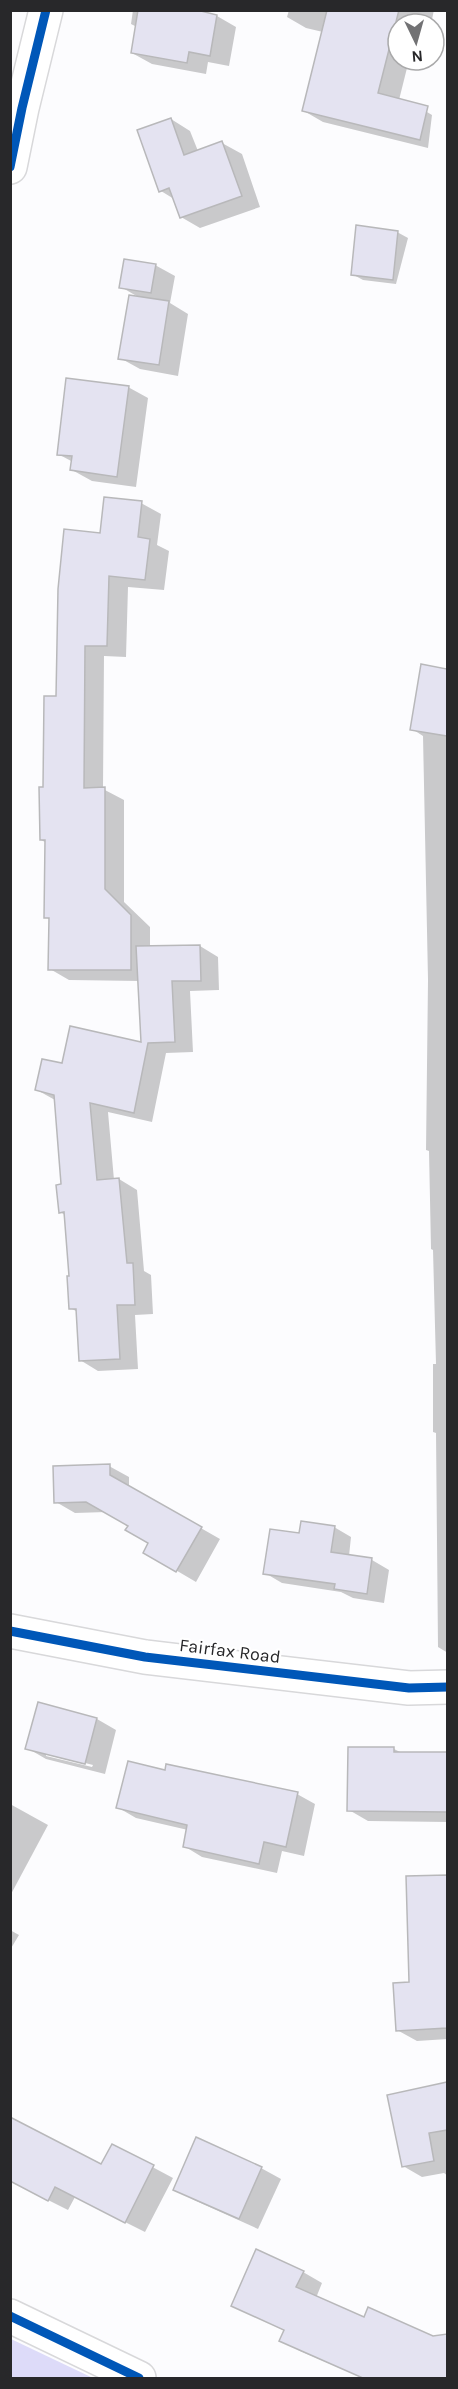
<svg xmlns="http://www.w3.org/2000/svg" width="458" height="2389" viewBox="0 0 458 2389" font-family="Karla,sans-serif">
	<style>
		.forest { fill: #dddbf9 }
		.shadow { fill: #0003; fill-rule: evenodd }
		.building { fill: #e4e3f1; stroke: #b8b8ba; stroke-width: 1.5 }
		.lines { fill: none; stroke-linecap: round; stroke-linejoin: round }
		.street-casing { stroke: #d8d8da; stroke-width: 36 }
		.street { stroke: #fff; stroke-width: 33 }
		.cycleway-casing { stroke: #fff; stroke-width: 13 }
		.cycleway { stroke: #0057b8; stroke-width: 9 }
		.labels { text-anchor: middle; stroke-width: 4.5; stroke-linejoin: round; paint-order: stroke }
		.street-label { font-size: 18px; fill: #28282a; stroke: #fff }
	</style>
	<rect width="100%" height="100%" fill="#fcfcfe"/>
	<polygon class="forest" points="10,2339 11,2339 93,2378 11,2378"/>
	<g class="shadow">
		<polygon points="133,10 202,10 201,13 217,16 236,27 229,66 208,62 206,74 152,64 132,53 137,27 131,24"/>
		<polygon points="289,10 434,10 431,24 398,24 398,60 409,60 399,100 412,103 432,115 428,148 323,122 304,111 323,32 306,28 287,17"/>
		<polygon points="171,119 190,131 198,151 222,143 242,154 260,207 200,228 181,217 174,199 161,191"/>
		<polygon points="397,232 408,238 396,284 363,280 352,274"/>
		<polygon points="155,265 175,276 170,303 188,314 178,376 140,369 120,358 140,298 121,287"/>
		<polygon points="128,387 148,398 136,487 92,481 72,470 73,462 58,454"/>
		<polygon points="141,503 161,514 157,545 169,551 164,590 128,587 126,657 104,656 103,789 124,800 124,902 150,927 150,948 200,946 218,957 219,990 190,991 193,1052 166,1053 152,1122 108,1112 114,1180 119,1179 137,1190 144,1271 151,1275 153,1314 135,1315 138,1369 98,1371 80,1360 78,1312 70,1308 71,1278 65,1215 60,1212 63,1185 55,1100 37,1090 143,1044 140,981 69,980 50,969 50,920 46,917 47,843 41,840 45,789 58,697 102,535"/>
		<polygon points="422,666 448,670 448,1653 438,1647 436,1433 433,1432 433,1364 436,1364 433,1250 431,1249 429,1151 426,1150 428,980 423,736 412,729"/>
		<polygon points="109,1466 129,1477 129,1487 220,1539 196,1582 145,1552 150,1543 130,1525 107,1512 75,1513 56,1502"/>
		<polygon points="334,1527 351,1537 349,1556 372,1560 389,1570 384,1603 353,1598 341,1592 282,1583 265,1573 300,1535"/>
		<path d="M97 1719 116 1730 105 1774 46 1759 27 1748ZM46 1753 93 1765 92 1767 46 1756Z"/>
		<polygon points="394,1749 402,1753 448,1754 448,1822 368,1821 349,1810"/>
		<polygon points="166,1771 297,1794 315,1804 304,1856 282,1851 277,1873 202,1857 184,1846 188,1830 136,1818 117,1807"/>
		<polygon points="10,1804 48,1825 10,1896"/>
		<polygon points="448,1877 448,2039 417,2041 397,2030 410,1984 408,1878"/>
		<polygon points="10,1930 19,1935 10,1950"/>
		<polygon points="448,2083 448,2176 444,2173 422,2177 403,2166 389,2096"/>
		<polygon points="113,2146 173,2178 145,2232 75,2197 68,2210 10,2181 102,2166"/>
		<polygon points="261,2168 281,2179 258,2229 194,2200 175,2189"/>
		<polygon points="303,2272 322,2283 316,2298 364,2319 369,2309 448,2344 448,2378 363,2378 300,2351 281,2340 285,2331 233,2305"/>
	</g>
	<g class="building">
		<polygon points="138,10 197,10 217,15 210,56 189,52 187,63 131,53"/>
		<polygon points="327,10 399,10 378,93 428,106 420,140 302,111"/>
		<polygon points="171,118 184,155 222,141 242,196 180,218 169,188 159,192 137,130"/>
		<polygon points="356,225 398,231 393,280 351,275"/>
		<polygon points="124,259 156,264 151,293 119,288"/>
		<polygon points="129,295 169,301 159,365 118,359"/>
		<polygon points="66,378 129,386 117,477 70,470 72,456 57,455"/>
		<polygon points="104,497 142,501 138,537 150,539 145,580 109,576 107,646 85,646 84,788 105,787 105,889 131,915 131,970 48,970 49,918 44,918 45,840 40,840 39,787 43,787 44,696 56,696 58,589 64,529 100,533"/>
		<polygon points="421,664 447,669 447,736 410,730"/>
		<polygon points="200,945 201,981 172,981 175,1042 148,1043 134,1113 90,1103 97,1180 119,1178 127,1263 133,1263 135,1305 117,1305 120,1359 79,1361 76,1309 69,1309 67,1276 69,1276 64,1212 59,1213 56,1185 61,1184 54,1095 35,1090 42,1059 62,1063 70,1026 141,1042 136,946"/>
		<polygon points="110,1464 110,1475 202,1527 176,1572 143,1553 148,1543 125,1530 128,1526 86,1502 54,1503 53,1466"/>
		<polygon points="301,1521 335,1526 331,1552 372,1558 367,1594 334,1589 335,1584 263,1574 270,1529 299,1533"/>
		<polygon points="38,1702 97,1718 85,1764 25,1749"/>
		<polygon points="348,1747 394,1747 394,1752 447,1752 447,1812 347,1811"/>
		<polygon points="128,1761 165,1770 166,1764 298,1792 286,1847 264,1842 259,1864 183,1847 187,1825 116,1808"/>
		<polygon points="447,1875 447,2028 396,2031 393,1983 409,1982 406,1876"/>
		<polygon points="447,2082 447,2130 429,2133 434,2161 402,2167 387,2095"/>
		<polygon points="10,2117 101,2164 112,2144 154,2165 125,2223 55,2187 48,2201 10,2181"/>
		<polygon points="196,2137 262,2167 239,2219 173,2190"/>
		<polygon points="256,2249 304,2271 296,2287 364,2317 368,2307 433,2336 447,2334 447,2379 365,2379 279,2341 284,2330 231,2306"/>
	</g>
	<g class="lines">
		<defs>
			<g id="street">
				<polyline points="10,167 22,108 46,10"/>
				<polyline points="10,1631 145,1657 409,1688 448,1687"/>
				<polyline points="10,2316 139,2378"/>
			</g>
		</defs>
		<use href="#street" class="street-casing"/>
		<use href="#street" class="street"/>
		<defs>
			<g id="cycleway">
				<polyline points="10,167 22,108 46,10"/>
				<polyline points="10,1631 145,1657 409,1688 448,1687"/>
				<polyline points="10,2316 139,2378"/>
			</g>
		</defs>
		<use href="#cycleway" class="cycleway-casing"/>
		<use href="#cycleway" class="cycleway"/>
	</g>
	<g class="labels">
		<g class="street-label">
			<text transform="translate(230 1651) rotate(7)" y="6">Fairfax Road</text>
		</g>
	</g>
	<rect width="458" height="2389" fill="none" stroke="#28282a" stroke-width="24"/>
	<g transform="translate(416 42) rotate(175)"><circle r="28" fill="#ffffff" stroke="#a9a9aa" stroke-width="1.5"/>
	<path d="M0-4.5L10 22L0 15L-10 22Z" fill="#727274"/>
	<text y="-9" font-size="16" font-weight="bold" text-anchor="middle" fill="#28282a">N</text>
	</g>
</svg>
